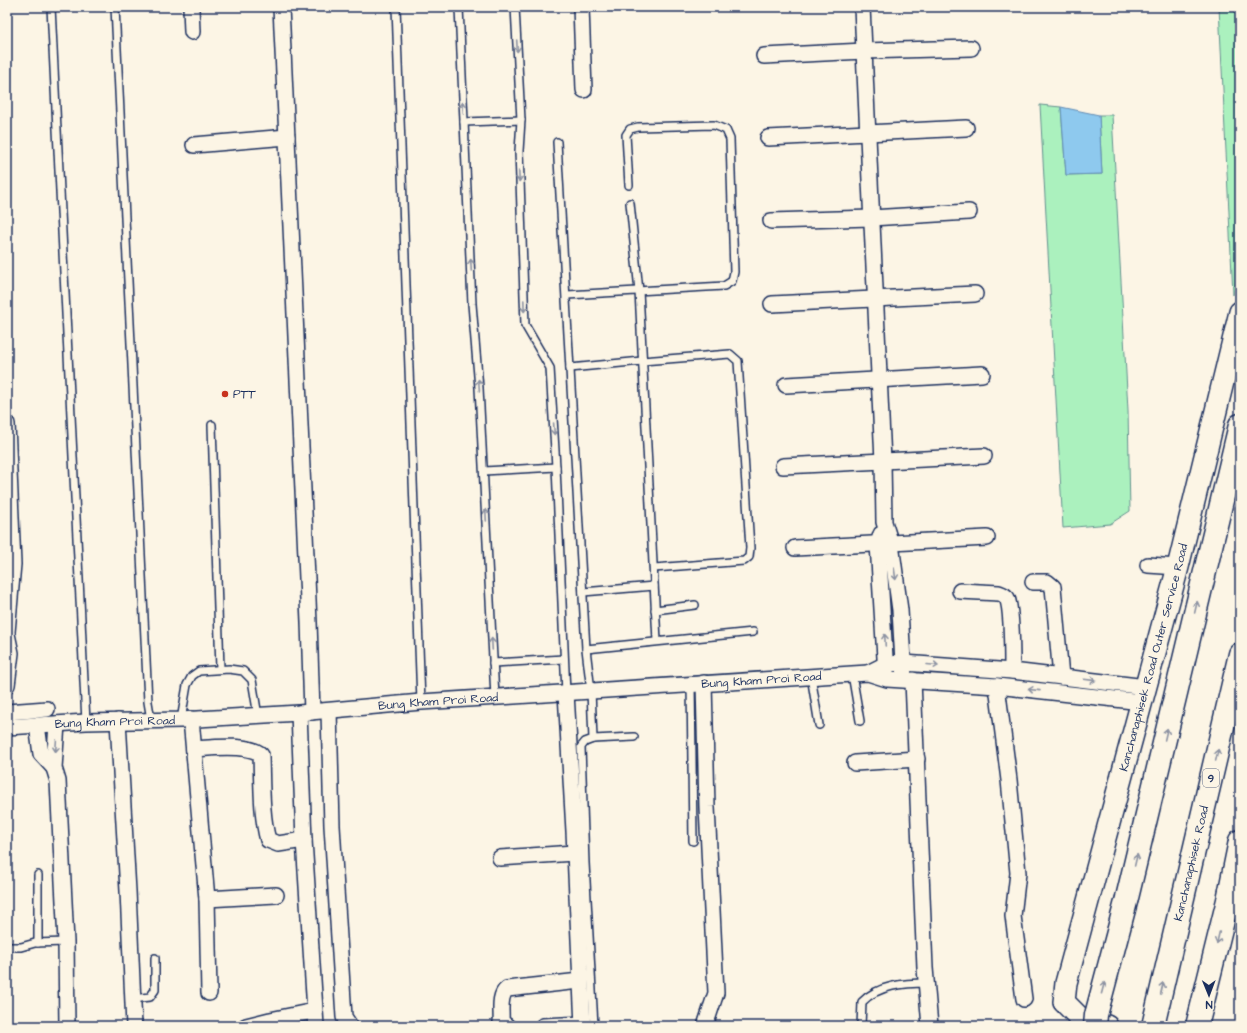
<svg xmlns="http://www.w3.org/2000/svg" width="1247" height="1033" viewBox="0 0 1247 1033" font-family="'Architects Daughter',sans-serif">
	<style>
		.green { fill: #abf1be; stroke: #63908e }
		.water { fill: #8ec9ee; stroke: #608bb4 }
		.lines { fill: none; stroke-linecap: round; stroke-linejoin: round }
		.lane-casing { stroke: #1b2f5e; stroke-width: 10 }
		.street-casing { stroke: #1b2f5e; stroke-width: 18 }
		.secondary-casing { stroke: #1b2f5e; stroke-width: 24 }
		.highway-casing { stroke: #1b2f5e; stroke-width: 25 }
		.lane { stroke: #fcf5e5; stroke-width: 7 }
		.street { stroke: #fcf5e5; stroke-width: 15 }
		.secondary { stroke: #fcf5e5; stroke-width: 21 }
		.highway { stroke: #fcf5e5; stroke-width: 22 }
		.highway-bridge-casing { stroke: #1b2f5e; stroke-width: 25; stroke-linecap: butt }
		.highway-bridge { stroke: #fcf5e5; stroke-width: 22 }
		.oneway { stroke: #8c92a2 }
		.poi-dot { fill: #c8321e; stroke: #fcf5e5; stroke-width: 1.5 }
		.labels { text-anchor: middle; stroke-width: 3.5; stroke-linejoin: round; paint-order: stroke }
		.shield { fill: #fcf5e5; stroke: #5e6a86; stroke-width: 1 }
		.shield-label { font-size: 11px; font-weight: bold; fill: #1b2f5e }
		.poi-label { font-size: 12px; fill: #1b2f5e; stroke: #fcf5e5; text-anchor: start }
		.street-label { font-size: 12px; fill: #1b2f5e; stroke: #fcf5e5 }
	</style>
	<rect width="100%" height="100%" fill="#fcf5e5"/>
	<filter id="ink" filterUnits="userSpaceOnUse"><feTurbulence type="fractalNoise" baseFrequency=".025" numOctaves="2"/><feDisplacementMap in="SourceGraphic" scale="8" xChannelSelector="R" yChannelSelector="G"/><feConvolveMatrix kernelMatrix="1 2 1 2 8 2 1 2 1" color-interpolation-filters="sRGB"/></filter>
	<g filter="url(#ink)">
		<g class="green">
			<polygon points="1219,7 1240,7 1240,269 1233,295"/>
			<polygon points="1040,105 1061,107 1066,175 1102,174 1099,115 1112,115 1128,410 1130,511 1110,524 1063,528"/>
		</g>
		<polygon class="water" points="1061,107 1099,115 1102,174 1066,175"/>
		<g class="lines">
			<defs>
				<g id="lane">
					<polyline points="51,7 86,722"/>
					<polyline points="115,7 148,702 151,720"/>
					<polyline points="396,7 421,702"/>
					<polyline points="459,7 472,304 479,388 495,697"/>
					<polyline points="515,7 521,120 519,151 525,325 550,368 556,467 566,693"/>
					<polyline points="464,122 521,120"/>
					<polyline points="557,142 586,649 591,691 593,739 585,742 581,747 585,863 594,1026"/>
					<polyline points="630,203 639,291 657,641"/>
					<polyline points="567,295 724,286 732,281 734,272 730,139 726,130 714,125 638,127 630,129 626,135 629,185"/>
					<polyline points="570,368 642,361 730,354 738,361 750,548 749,557 744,561 654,568"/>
					<polyline points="212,425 220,669"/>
					<polyline points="484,471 556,467"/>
					<polyline points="583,592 654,586"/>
					<polyline points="655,610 695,605"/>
					<polyline points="586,649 753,632"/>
					<polyline points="493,663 564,659"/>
					<polyline points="852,674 860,721"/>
					<polyline points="811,676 819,725"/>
					<polyline points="691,684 693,841"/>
					<polyline points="181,720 187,685 192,676 199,671 229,669 243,671 252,680 258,716"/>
					<polyline points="593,739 634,737"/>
					<polyline points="38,875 38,943"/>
					<polyline points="7,947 21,947 35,943 66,942"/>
					<polyline points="132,999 150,997 155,990 155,958"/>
					<path d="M861 1026 862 1002C878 985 905 983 927 983"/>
				</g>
				<g id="street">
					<polyline points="191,7 192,32"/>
					<polyline points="281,7 309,622 312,712"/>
					<polyline points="581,7 584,90"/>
					<polyline points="862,7 883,461 884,522 891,544 900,610 904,679"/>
					<polyline points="764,56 864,51 971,48"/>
					<polyline points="768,138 966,128"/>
					<polyline points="194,145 287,137"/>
					<polyline points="771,221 871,218 969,212"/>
					<polyline points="772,304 975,294"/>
					<polyline points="786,385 982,374"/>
					<polyline points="7,424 13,564 7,632"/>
					<polyline points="783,466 984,456"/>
					<polyline points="881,534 878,544 886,674"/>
					<polyline points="795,548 987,538"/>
					<polyline points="1148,565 1178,567"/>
					<polyline points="1033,582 1047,582 1053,587 1061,677"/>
					<path d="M960 591 999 593C1002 594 1005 595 1007 598 1012 608 1012 658 1012 671"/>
					<polyline points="7,634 11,653 7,685"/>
					<polyline points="868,673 886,664 904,663 1012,671 1146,687"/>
					<polyline points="913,680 925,968 930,1026"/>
					<polyline points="704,683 707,807 716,993 705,1026"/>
					<polyline points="997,686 1009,780 1018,873 1013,916 1024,999"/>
					<polyline points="566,693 574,831 583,1026"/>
					<polyline points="329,711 332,826 344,1017 350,1026"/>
					<polyline points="7,712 47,709"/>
					<polyline points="299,713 304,840 316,1026"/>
					<polyline points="191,719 207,899 209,993"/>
					<polyline points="118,721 128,891 134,1026"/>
					<polyline points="57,724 54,768 58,781 66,942 67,1026"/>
					<polyline points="37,725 41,754 54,768"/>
					<path id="s1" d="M7 727 86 722 181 720 299 713 421 702 852 674 868 673 887 679 997 686 1142 702"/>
					<path d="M194 749C210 748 249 743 261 755 262 782 261 815 268 840L278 844 304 840"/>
					<polyline points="855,763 917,759"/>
					<polyline points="500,858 574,853"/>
					<polyline points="207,899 276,895"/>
					<polyline points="246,1026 270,1020 314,1011"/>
					<path d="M507 1026 501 1022C502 1011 498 996 507 989L580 981"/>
					<polyline points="543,1026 583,1024"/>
				</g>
				<g id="secondary">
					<path id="s2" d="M1107 1026 1080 1018 1064 1002 1066 983 1178 567 1240 312"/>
				</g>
				<g id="highway">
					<polyline points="1127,898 1240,425"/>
					<path id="s3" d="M1153 1026 1240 654"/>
					<polyline points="1197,1026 1228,900 1240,841"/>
				</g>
			</defs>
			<use href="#lane" class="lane-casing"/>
			<use href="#street" class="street-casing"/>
			<use href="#secondary" class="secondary-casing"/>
			<use href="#highway" class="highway-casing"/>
			<use href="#lane" class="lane"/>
			<use href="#street" class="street"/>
			<use href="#secondary" class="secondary"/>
			<use href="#highway" class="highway"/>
			<defs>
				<polyline id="highway-bridge" points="1095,1026 1096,1015 1127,898"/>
			</defs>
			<use href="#highway-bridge" class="highway-bridge-casing"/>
			<use href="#highway-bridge" class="highway-bridge"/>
		</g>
		<defs><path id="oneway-shaft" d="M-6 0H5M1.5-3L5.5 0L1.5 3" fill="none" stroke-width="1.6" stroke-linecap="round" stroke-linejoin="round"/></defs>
		<g class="oneway">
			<use href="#oneway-shaft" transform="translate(517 46) rotate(87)"/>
			<use href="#oneway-shaft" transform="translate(463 108) rotate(-93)"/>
			<use href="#oneway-shaft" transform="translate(519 176) rotate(88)"/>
			<use href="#oneway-shaft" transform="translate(471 265) rotate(-93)"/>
			<use href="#oneway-shaft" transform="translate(524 306) rotate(88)"/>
			<use href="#oneway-shaft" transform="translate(479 385) rotate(-94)"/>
			<use href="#oneway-shaft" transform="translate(554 429) rotate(86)"/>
			<use href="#oneway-shaft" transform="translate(486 515) rotate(-93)"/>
			<use href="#oneway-shaft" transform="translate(895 574) rotate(82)"/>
			<use href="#oneway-shaft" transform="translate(1196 607) rotate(-77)"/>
			<use href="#oneway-shaft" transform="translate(885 640) rotate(-93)"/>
			<use href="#oneway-shaft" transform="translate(492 644) rotate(-93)"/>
			<use href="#oneway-shaft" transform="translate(933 665) rotate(5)"/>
			<use href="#oneway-shaft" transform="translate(1090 680) rotate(7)"/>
			<use href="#oneway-shaft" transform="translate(1034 690) rotate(-174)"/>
			<use href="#oneway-shaft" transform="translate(1166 734) rotate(-77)"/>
			<use href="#oneway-shaft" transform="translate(56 746) rotate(94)"/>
			<use href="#oneway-shaft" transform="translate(1217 755) rotate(-77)"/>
			<use href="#oneway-shaft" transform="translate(1136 860) rotate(-77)"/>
			<use href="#oneway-shaft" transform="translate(1218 938) rotate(103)"/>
			<use href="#oneway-shaft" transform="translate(1103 988) rotate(-75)"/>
			<use href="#oneway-shaft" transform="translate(1162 988) rotate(-77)"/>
		</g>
	</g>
	<circle class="poi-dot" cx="225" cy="394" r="4"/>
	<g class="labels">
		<rect class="shield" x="1203" y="769" width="16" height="18" rx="3"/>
		<g class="shield-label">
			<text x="1211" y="782">9</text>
		</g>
		<g class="poi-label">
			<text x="233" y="398">PTT</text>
		</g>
		<g class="street-label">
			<text dy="4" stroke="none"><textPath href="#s2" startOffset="407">Kanchanaphisek Road Outer Service Road</textPath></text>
			<text dy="4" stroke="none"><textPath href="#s1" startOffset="756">Bung Kham Proi Road</textPath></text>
			<text dy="4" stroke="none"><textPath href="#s1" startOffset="432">Bung Kham Proi Road</textPath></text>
			<text dy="4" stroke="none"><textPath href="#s1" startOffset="108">Bung Kham Proi Road</textPath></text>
			<text dy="4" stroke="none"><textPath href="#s3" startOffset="167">Kanchanaphisek Road</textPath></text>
		</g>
	</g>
	<rect width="1247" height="1033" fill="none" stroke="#fcf5e5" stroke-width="24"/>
	<rect x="12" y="12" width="1223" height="1009" fill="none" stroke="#1b2f5e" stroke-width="1.5" filter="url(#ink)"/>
	<g transform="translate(1209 995) rotate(179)" stroke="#fcf5e5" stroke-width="3" paint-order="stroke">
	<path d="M0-3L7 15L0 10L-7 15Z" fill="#1b2f5e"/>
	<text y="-6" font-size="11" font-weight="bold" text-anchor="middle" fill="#1b2f5e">N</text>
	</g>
</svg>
